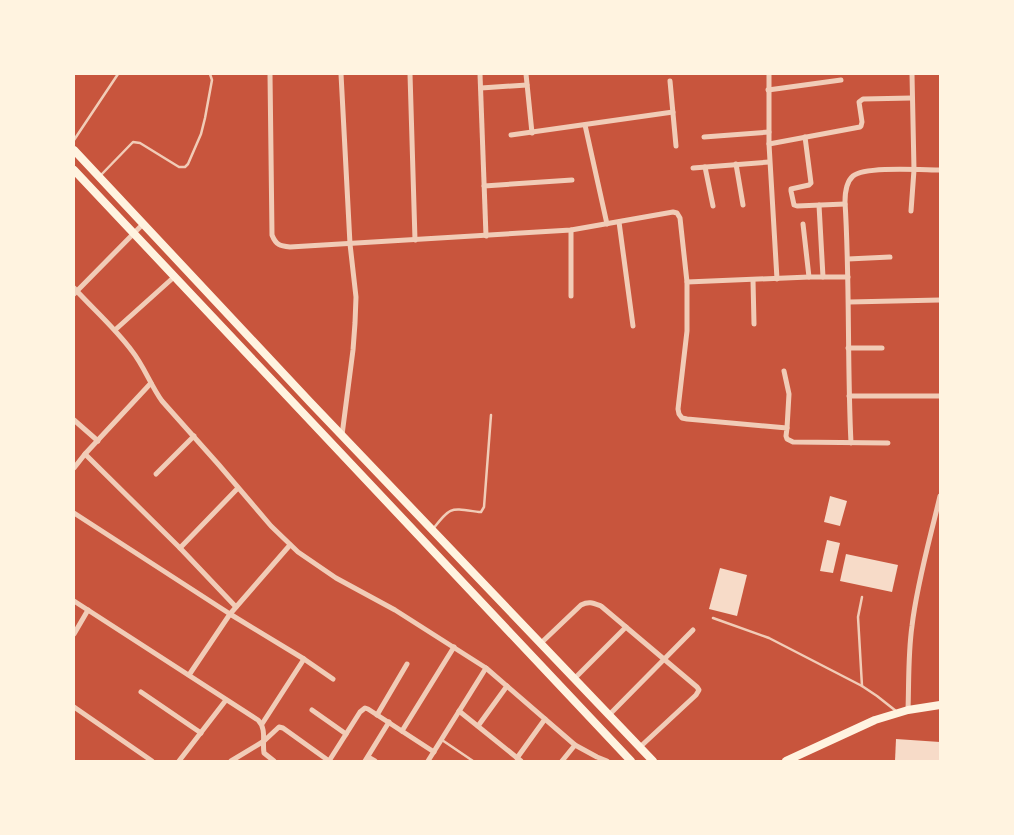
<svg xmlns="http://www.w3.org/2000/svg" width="1014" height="835" viewBox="0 0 1014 835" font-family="'IBM Plex Sans',sans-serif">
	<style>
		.building { fill: #f7dbc8 }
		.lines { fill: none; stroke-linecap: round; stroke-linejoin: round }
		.service { stroke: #f1ccb7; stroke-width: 2.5 }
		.minor { stroke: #f1ccb7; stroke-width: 5 }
		.secondary { stroke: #fff3e0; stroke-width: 8 }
	</style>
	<rect width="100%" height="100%" fill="#c8553d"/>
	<g class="building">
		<polygon points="830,496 847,501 840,526 824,522"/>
		<polygon points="827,540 840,543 833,573 820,571"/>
		<polygon points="846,554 898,565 892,592 840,581"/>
		<polygon points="720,568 747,575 737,616 709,609"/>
		<polygon points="896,739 940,742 940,761 895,761"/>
	</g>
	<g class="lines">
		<g class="service">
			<polyline points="74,140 118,74"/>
			<polyline points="100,176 133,142 140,143 179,167 185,167 188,164 201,134 205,118 212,80 210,74"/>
			<path d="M433 529C451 506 450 508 479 512H481L484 507 491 415"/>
			<polyline points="862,597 858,617 862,686"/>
			<polyline points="713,618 769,638 862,686 877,696 896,711"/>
			<polyline points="442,740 473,761"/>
		</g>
		<g class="minor">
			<path d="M270 74 272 235C276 245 280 246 290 247L571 230 673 212 677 213 680 218 687 282 809 277H848"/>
			<polyline points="341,74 350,244 356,297 355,323 353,350 342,435"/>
			<polyline points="410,74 415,240"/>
			<polyline points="480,74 486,236"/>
			<polyline points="526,74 532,133"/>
			<polyline points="769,74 769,144 777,279"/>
			<polyline points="670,81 676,146"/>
			<polyline points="481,88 527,85"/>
			<polyline points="768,90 841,80"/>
			<polyline points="585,125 607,224"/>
			<polyline points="511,135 673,112"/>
			<polyline points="704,137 769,132"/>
			<polyline points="805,137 811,183 809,185 791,189 791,191 794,205 797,206 845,204"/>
			<polyline points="769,144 860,127 861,126 862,122 859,102 863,99 912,98"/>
			<polyline points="736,164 743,205"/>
			<polyline points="705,167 713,206"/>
			<polyline points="693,168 769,162"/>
			<polyline points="484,186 572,180"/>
			<polyline points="819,205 823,277"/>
			<polyline points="911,211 914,170 912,74"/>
			<polyline points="619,222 633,326"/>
			<polyline points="803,224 809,277"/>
			<polyline points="848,259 890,257"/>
			<polyline points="753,280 754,324"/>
			<polyline points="687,282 687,331 678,409 679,414 682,418 687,419 787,428 786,436 787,439 793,442 888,443"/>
			<path d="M74 288C93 309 115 328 132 351 144 366 151 386 162 401L219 465 271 526 298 552 336 578 395 610 486 668 575 745 597 757 607 761"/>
			<polyline points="74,294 143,224"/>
			<polyline points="571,296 571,230"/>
			<polyline points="849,302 940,300"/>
			<polyline points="115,330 174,277"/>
			<polyline points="848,348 882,348"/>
			<polyline points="784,371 789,394 787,428"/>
			<polyline points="849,396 940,396"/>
			<polyline points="74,420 98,441"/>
			<path d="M851 443C847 362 850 282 845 202 845 193 846 182 853 176 865 166 923 170 940 170"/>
			<polyline points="85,454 180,548 236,607"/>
			<polyline points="74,468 85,454 151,383"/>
			<polyline points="156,474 194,436"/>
			<polyline points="74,513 230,614 304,659 333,679"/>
			<polyline points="180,548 238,488"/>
			<path d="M74 601 258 720C267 729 262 742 264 753L274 761"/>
			<polyline points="74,634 88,610"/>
			<path d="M540 644 581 605C589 601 593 603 601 606L697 687 699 690 696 695 640 747"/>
			<polyline points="189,675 230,614 290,545"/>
			<polyline points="574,679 626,627"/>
			<polyline points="141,692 201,733"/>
			<polyline points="74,707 152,761"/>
			<polyline points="312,710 346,734"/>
			<path d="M908 710C909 682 908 654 912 626 917 583 930 539 940 496"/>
			<polyline points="459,711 521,761"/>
			<polyline points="377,715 407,664"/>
			<polyline points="609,715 693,630"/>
			<polyline points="262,724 304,659"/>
			<polyline points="478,726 507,686"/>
			<polyline points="402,731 454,647"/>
			<polyline points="368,757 375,761"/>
			<polyline points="517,758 545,719"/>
			<polyline points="179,761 226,700"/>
			<polyline points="231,761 264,741 279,727 283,728 329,761"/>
			<polyline points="329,761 360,712 365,708 368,709 434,752"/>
			<polyline points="365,761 389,722"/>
			<polyline points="428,761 486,668"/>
			<polyline points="562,761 575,745"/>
		</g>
		<g class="secondary">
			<polyline points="74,150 310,402 653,761"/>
			<polyline points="74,170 631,761"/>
			<polyline points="786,761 875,720 908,710 940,705"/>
		</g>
	</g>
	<rect width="1014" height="835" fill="none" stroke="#fff3e0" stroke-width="150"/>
</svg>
